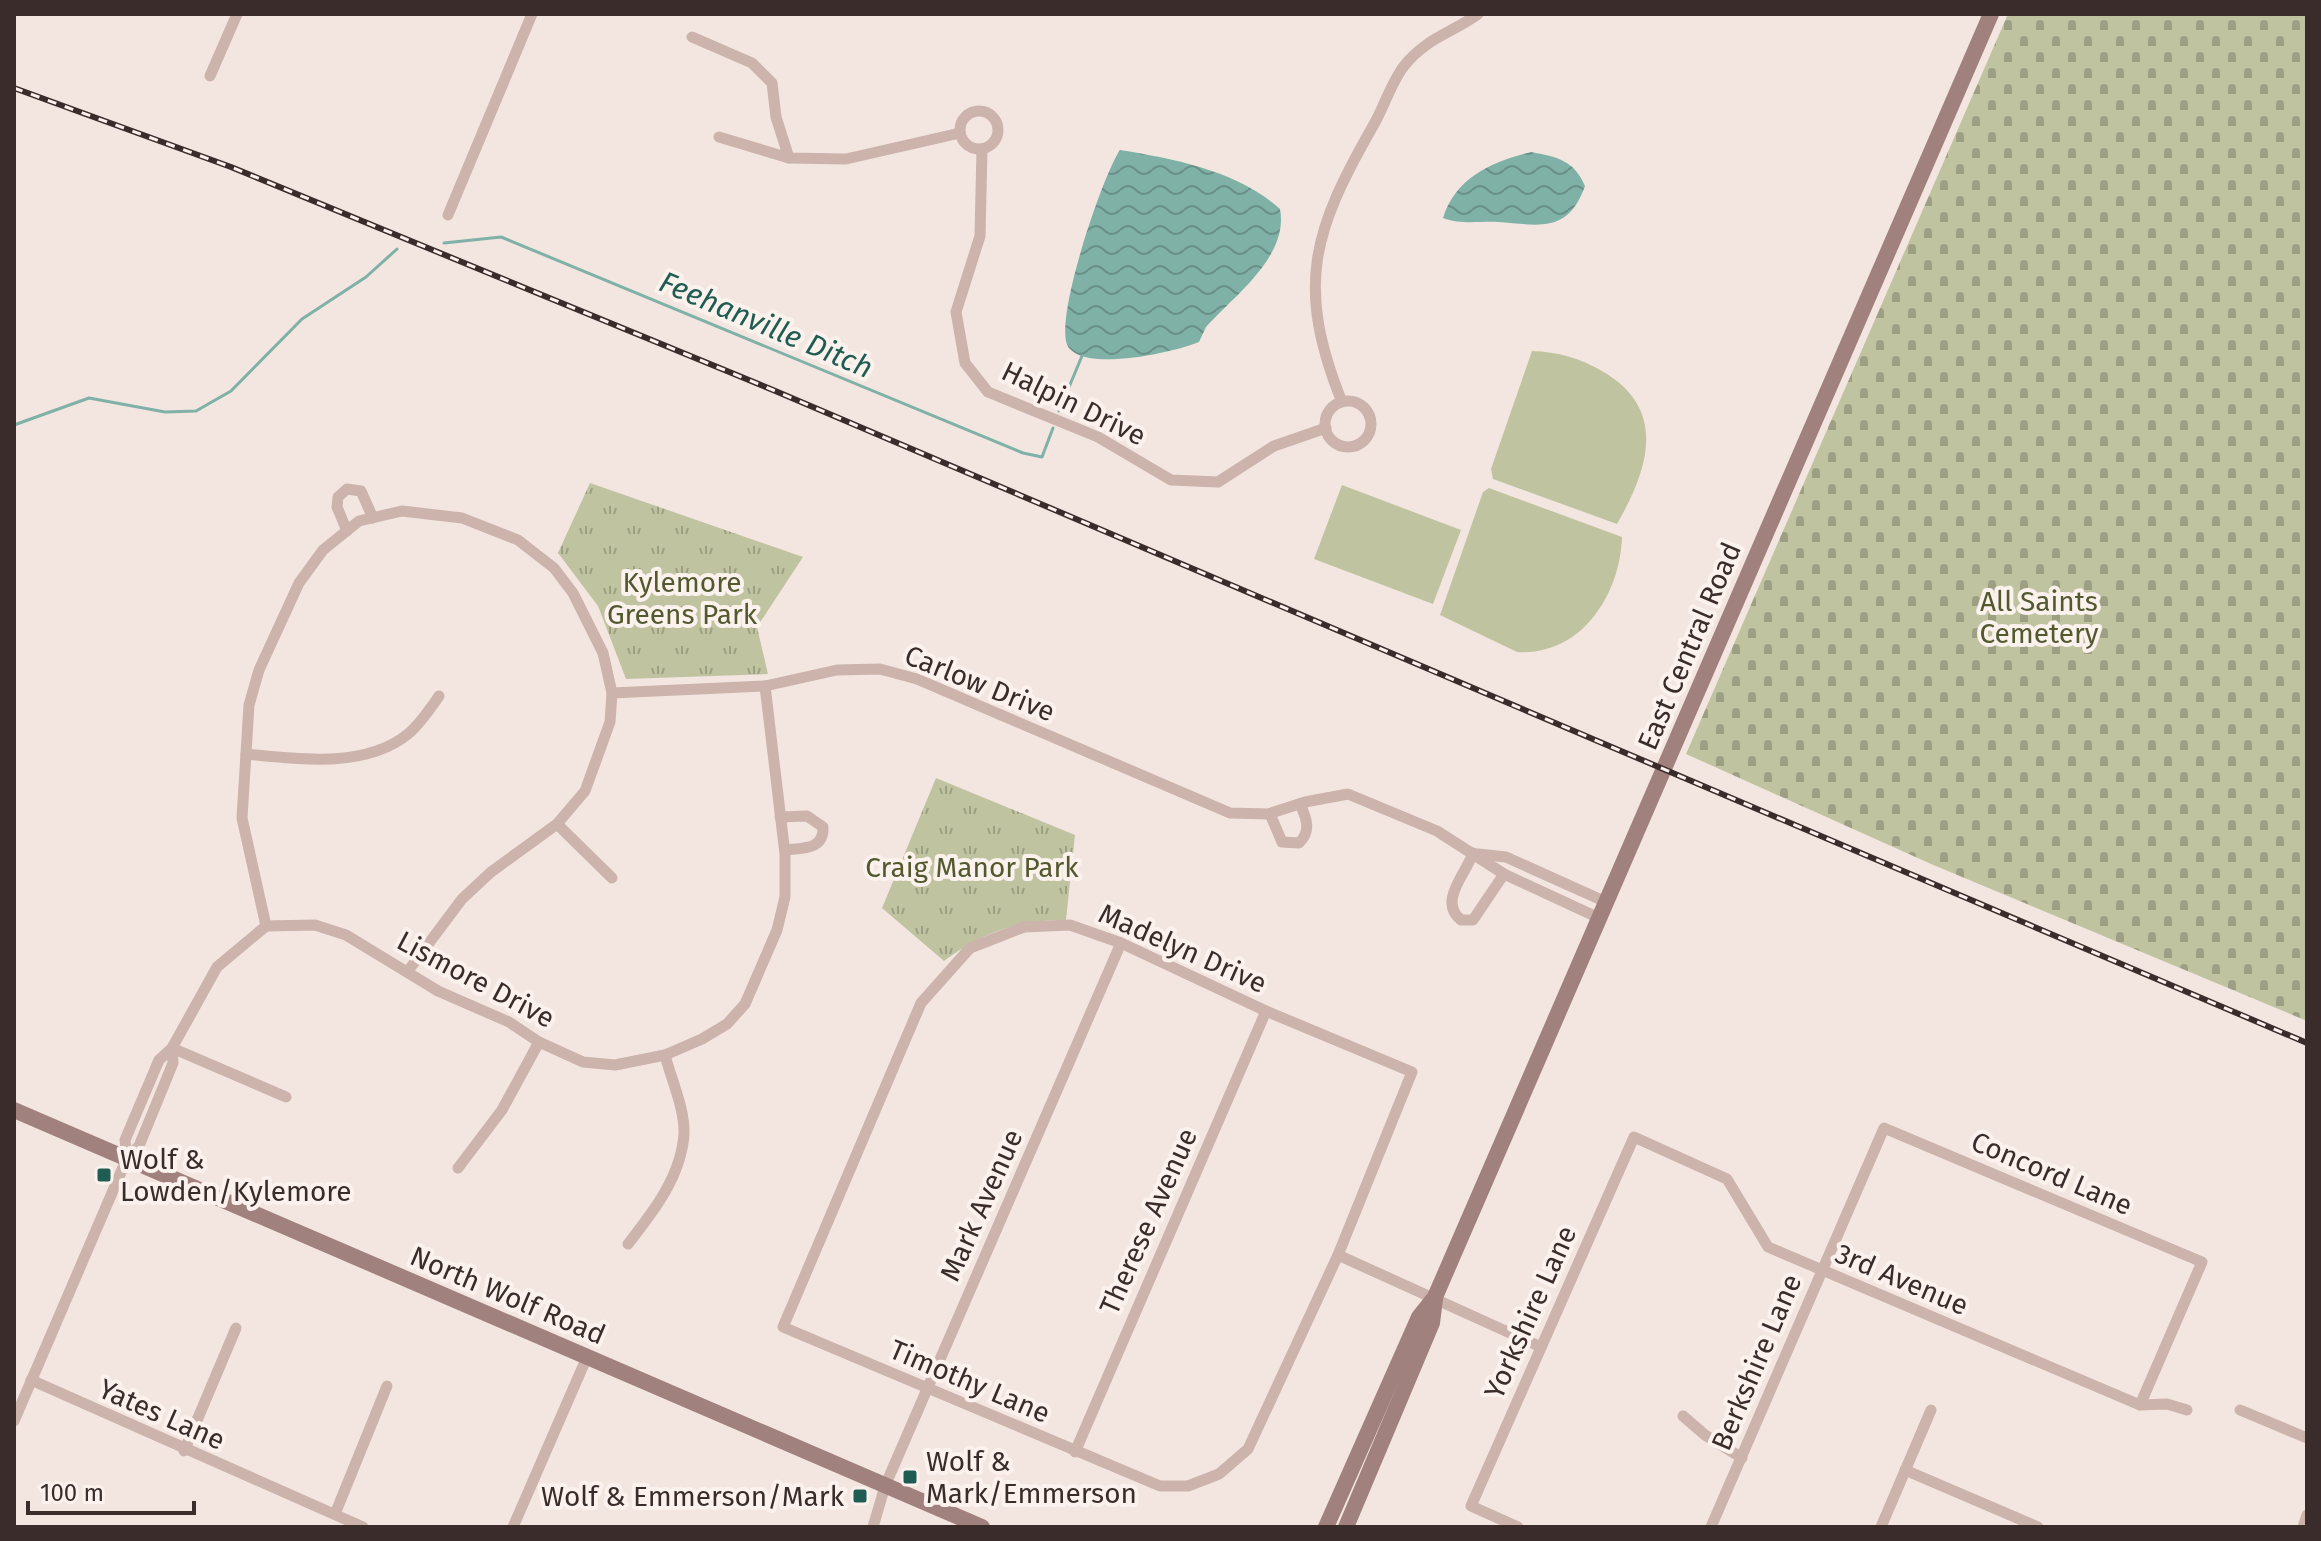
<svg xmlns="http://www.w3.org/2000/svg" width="2321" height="1541" viewBox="0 0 2321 1541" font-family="'Fira Sans',sans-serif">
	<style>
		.grass { fill: #c0c3a0 }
		.cemetery { fill: url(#cemetery-stones) }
		.park { fill: url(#park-tufts) }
		.water { fill: url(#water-waves) }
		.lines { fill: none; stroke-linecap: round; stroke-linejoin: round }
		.stream { stroke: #7fb1a7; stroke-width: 3 }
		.street { stroke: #ccb3ac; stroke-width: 11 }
		.secondary { stroke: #a0817d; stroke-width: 16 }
		.rail-casing { stroke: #3a2c2b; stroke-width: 6 }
		.rail { stroke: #fbf1ed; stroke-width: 3; stroke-dasharray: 9; stroke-linecap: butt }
		.poi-dot { fill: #1f5c52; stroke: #fbf1ed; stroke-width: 3 }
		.labels { text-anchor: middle; stroke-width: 8; stroke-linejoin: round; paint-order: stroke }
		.street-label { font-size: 28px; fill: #3a2c2b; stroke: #fbf1ed }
		.park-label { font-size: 28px; fill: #53592e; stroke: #fbf1ed }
		.poi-label { font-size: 28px; fill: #3a2c2b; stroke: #fbf1ed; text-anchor: start }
		.water-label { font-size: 30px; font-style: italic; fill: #1f5c52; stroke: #fbf1ed }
	</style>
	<defs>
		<pattern id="cemetery-stones" width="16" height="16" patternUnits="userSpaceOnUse" patternTransform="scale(2)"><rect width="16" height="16" fill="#c0c3a0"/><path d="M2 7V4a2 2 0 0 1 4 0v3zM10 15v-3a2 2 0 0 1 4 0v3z" fill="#9d9f83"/></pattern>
		<pattern id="park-tufts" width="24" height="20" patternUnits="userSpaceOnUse" patternTransform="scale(2)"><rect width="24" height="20" fill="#c0c3a0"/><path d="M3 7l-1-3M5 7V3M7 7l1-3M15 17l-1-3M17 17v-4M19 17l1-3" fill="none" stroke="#9d9f83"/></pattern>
		<pattern id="water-waves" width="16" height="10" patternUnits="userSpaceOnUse" patternTransform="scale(2)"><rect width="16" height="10" fill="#7fb1a7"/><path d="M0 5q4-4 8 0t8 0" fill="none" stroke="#699088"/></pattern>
	</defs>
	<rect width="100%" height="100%" fill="#f3e6e0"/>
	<g class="grass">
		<path d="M1532 351C1558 352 1580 358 1602 371 1668 409 1649 468 1617 524L1493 479 1491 469Z"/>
		<polygon points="1342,485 1461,530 1433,604 1314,559"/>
		<path d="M1489 488 1622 537C1620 595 1581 656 1517 652L1440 615 1483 492Z"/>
	</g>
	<polygon class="cemetery" points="2008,14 2307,14 2307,1021 1931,864 1686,754"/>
	<g class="park">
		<polygon points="590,483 803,557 757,627 768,674 626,679 598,606 558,553"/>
		<path d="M936 778 1075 835 1066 920C1018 920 982 932 944 961L882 908Z"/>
	</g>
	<g class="water">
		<path d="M1120 150C1175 159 1238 171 1280 209 1289 256 1235 295 1206 327L1199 342C1175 352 1088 372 1069 348 1051 326 1103 174 1120 150Z"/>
		<path d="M1531 152C1557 157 1574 160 1585 186 1568 234 1539 225 1498 222 1478 221 1463 225 1443 218 1456 177 1492 162 1531 152Z"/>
	</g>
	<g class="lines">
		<g class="stream">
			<polyline points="444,243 501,237 1023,453 1042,457 1053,428"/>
			<polyline points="1059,411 1082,356"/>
			<polyline points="14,425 89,398 165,412 196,411 231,391 302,319 366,277 397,249"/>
		</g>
		<g class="street">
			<polyline points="692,37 752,63 772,83 776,117 789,158"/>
			<polyline points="210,76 237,14"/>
			<circle cx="979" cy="130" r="19"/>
			<polyline points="719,137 789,158 846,159 960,133"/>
			<polyline points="982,149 980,236 956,312 965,363 988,392 1098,437 1171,480 1218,482 1274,446 1326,428"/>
			<polyline points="448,215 532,14"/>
			<circle cx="1348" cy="424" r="23"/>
			<path d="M1342 402C1295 285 1313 231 1373 126 1384 107 1391 83 1404 66 1426 38 1452 33 1478 14"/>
			<polyline points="347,531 337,507 338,497 347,489 361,491 373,518"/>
			<polyline points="612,693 765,686 837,670 880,669 917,679 1230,813 1268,814 1305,802 1348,794 1437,831 1504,874 1599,918"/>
			<path d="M246 754C296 759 365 769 408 734 420 724 430 709 439 696"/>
			<path d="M1270 814 1282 842 1299 843C1312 831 1306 817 1300 804"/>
			<path d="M780 817 807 816 823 827C824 850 803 848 785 850"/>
			<polyline points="557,824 612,878"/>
			<path d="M1473 853C1465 876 1438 901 1461 920H1473L1504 874"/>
			<polyline points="1478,854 1506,857 1606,902"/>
			<polygon points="1070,925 1121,943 1266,1011 1412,1072 1338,1255 1248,1449 1219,1474 1188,1486 1160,1486 783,1327 921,1003 970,948 1024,927"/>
			<polyline points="266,926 315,925 346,935 438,991 509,1022 539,1042 583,1062 615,1065 665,1055 702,1039 727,1024 745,1004 777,930 785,897 785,854 765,686"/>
			<polyline points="172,1048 286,1097"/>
			<polyline points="127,1158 125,1140 159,1060 172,1048 217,967 266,926 242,818 249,705 259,670 299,583 323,550 359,521 402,511 462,518 518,540 554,568 573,593 603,653 612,693 610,722 585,791 557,824 491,872 462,899 408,971"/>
			<polyline points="458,1168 502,1110 539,1042"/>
			<path d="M628 1244C653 1212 681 1177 684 1134 685 1109 671 1079 665 1055"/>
			<polyline points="1338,1255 1541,1347"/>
			<polyline points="31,1380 363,1527"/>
			<polyline points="2240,1410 2307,1438"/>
			<polyline points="1683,1416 1705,1435 1742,1458"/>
			<polyline points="14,1421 127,1158 139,1146 173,1063 172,1048"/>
			<polyline points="184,1451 236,1328"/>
			<polyline points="1075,1452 1266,1011"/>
			<polyline points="1905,1470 2038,1527"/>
			<polyline points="335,1514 387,1386"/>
			<polyline points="513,1527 587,1357"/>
			<polyline points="873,1527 885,1486 1121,943"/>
			<polyline points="1518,1527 1471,1506 1634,1137 1727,1179 1768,1247 2140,1405 2167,1404 2187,1410"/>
			<polyline points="1711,1527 1884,1128 2202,1262 2140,1405"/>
			<polyline points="1881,1527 1931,1410"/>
			<polyline points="2303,1527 2307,1515"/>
		</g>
		<g class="secondary">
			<polyline points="14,1110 982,1527"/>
			<polyline points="1326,1527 1419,1317 1435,1297 1991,14"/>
			<polyline points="1346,1527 1432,1323 1435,1299"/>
		</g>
		<defs>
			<polyline id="rail" points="14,88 231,167 773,390 2307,1043"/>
		</defs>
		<use href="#rail" class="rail-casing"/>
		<use href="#rail" class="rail"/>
	</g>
	<g class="poi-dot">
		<rect x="96" y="1167" width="16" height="16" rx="4"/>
		<rect x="902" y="1469" width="16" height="16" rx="4"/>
		<rect x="852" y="1488" width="16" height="16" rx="4"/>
	</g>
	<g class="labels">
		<g class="street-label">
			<text transform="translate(1074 403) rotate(26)" y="10">Halpin Drive</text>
			<text transform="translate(1689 646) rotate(-67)" y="10">East Central Road</text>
			<text transform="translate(980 683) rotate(22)" y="10">Carlow Drive</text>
			<text transform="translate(1183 948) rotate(24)" y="10">Madelyn Drive</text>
			<text transform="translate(476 979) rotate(28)" y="10">Lismore Drive</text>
			<text transform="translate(2052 1173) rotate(23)" y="10">Concord Lane</text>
			<text transform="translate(981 1205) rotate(-66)" y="10">Mark Avenue</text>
			<text transform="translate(1148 1221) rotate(-66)" y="10">Therese Avenue</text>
			<text transform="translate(1902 1279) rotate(23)" y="10">3rd Avenue</text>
			<text transform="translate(508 1295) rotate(23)" y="10">North Wolf Road</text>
			<text transform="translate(1530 1312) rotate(-66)" y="10">Yorkshire Lane</text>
			<text transform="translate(1756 1362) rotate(-67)" y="10">Berkshire Lane</text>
			<text transform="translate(970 1381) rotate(23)" y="10">Timothy Lane</text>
			<text transform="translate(162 1414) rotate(24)" y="10">Yates Lane</text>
		</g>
		<g class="park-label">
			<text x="682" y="592">Kylemore<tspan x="682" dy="32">Greens Park</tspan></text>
			<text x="2039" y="611">All Saints<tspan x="2039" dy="32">Cemetery</tspan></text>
			<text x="972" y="877">Craig Manor Park</text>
		</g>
		<g class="poi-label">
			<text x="120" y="1169">Wolf &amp;<tspan x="120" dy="32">Lowden/Kylemore</tspan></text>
			<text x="926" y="1471">Wolf &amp;<tspan x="926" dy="32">Mark/Emmerson</tspan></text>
			<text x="844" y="1506" text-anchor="end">Wolf &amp; Emmerson/Mark</text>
		</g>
		<g class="water-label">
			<text transform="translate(766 325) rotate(23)" y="10">Feehanville Ditch</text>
		</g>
	</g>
	<rect width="2321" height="1541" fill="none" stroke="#3a2c2b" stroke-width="32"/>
	<path d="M28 1501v12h166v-12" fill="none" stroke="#3a2c2b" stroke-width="4"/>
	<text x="40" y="1501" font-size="24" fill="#3a2c2b" stroke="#fbf1ed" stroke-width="6" paint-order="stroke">100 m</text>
</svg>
